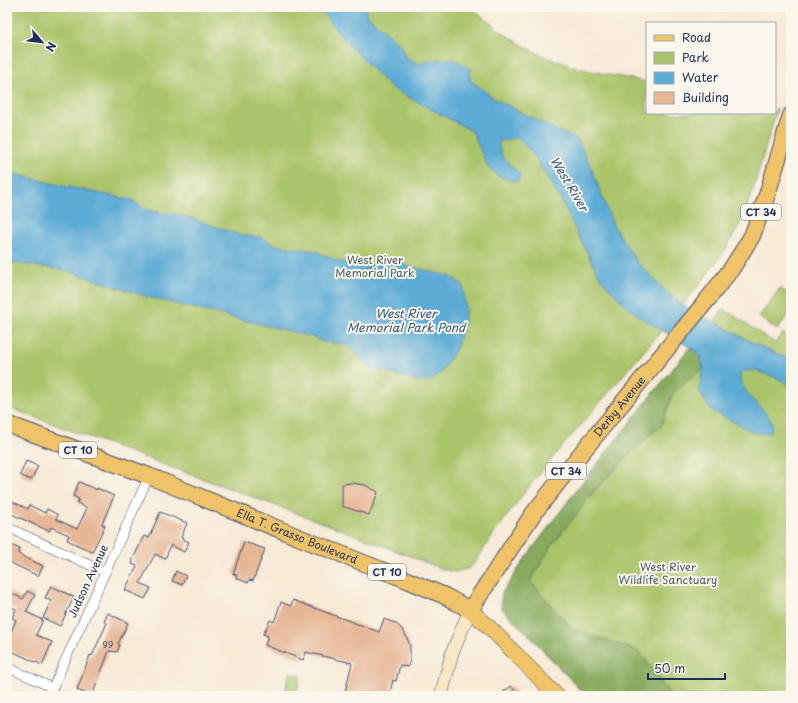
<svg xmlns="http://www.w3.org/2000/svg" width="798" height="703" viewBox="0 0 798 703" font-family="'Playpen Sans',sans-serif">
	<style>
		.green { fill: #aac469; stroke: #627a64 }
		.forest { fill: #87aa5d; stroke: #516c5e }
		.water { fill: #5cabd6; stroke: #3c6d9a }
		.building { fill: #e6b695 }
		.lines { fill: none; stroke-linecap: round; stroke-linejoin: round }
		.minor-casing { stroke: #3c4b70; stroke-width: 10 }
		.secondary-casing { stroke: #3c4b70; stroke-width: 14 }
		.primary-casing { stroke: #3c4b70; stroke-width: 16 }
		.trunk-casing { stroke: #3c4b70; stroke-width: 18 }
		.minor { stroke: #fff; stroke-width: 9 }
		.secondary { stroke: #f9e7c3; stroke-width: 13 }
		.primary { stroke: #f0c369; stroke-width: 15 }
		.trunk { stroke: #f0c369; stroke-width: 16 }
		.labels { text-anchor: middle; stroke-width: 4; stroke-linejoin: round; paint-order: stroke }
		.number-label { font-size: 9px; fill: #4e516c }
		.shield { fill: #fbf7ec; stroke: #5e6b89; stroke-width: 1 }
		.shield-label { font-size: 10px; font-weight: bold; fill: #1b2f5e }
		.park-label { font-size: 11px; fill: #465c61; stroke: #fbf7ec }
		.street-label { font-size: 11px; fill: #1b2f5e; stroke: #fbf7ec }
		.water-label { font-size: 12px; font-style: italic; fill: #325a88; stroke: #fbf7ec }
	</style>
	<rect width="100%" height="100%" fill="#fbf7ec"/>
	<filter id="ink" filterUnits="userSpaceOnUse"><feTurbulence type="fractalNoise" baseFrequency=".025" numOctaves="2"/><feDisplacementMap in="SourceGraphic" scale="8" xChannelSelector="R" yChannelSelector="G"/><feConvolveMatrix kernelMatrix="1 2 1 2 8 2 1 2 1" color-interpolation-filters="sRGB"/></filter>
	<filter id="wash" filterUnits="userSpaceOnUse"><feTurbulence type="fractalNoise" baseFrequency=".012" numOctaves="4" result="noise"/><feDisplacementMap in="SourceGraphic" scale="16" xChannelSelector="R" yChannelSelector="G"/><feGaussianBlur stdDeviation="0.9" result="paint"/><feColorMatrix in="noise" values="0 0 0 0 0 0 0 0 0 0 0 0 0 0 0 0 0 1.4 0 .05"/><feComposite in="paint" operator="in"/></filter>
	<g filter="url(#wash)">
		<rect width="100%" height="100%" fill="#f7ead6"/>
		<g class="green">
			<path d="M7 7H471C493 28 531 53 560 62 588 72 618 76 647 82V113H775V109H777L755 183 743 219 724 252 696 289 658 335 548 463 521 497 493 535 477 560 470 568 455 572 442 569 356 535 7 407Z"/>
			<polygon points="780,288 791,296 791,311 777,330 759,317"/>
			<polygon points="724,309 775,343 783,333 791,339 791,360 753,343 714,321"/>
			<polygon points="698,337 791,373 791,696 586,696 526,632 502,609 501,602 502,593 530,552 575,492"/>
			<polygon points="289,673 301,675 296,696 284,696"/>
		</g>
		<path class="forest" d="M689 348C699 353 701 357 703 368L673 393 662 425 633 451 599 486 552 545 530 581 571 628 640 652 671 696H586L526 632 502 609 501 602 502 593 530 552 575 492Z"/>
		<g class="water">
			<polygon points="319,7 364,7 367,15 401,46 405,57 419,64 431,60 453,59 471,69 470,80 495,99 554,129 577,139 589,162 613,225 637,262 666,292 680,303 753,343 791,360 791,390 786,382 756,370 740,372 740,381 749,396 765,412 772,423 771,432 757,434 711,410 699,391 703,368 701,358 696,351 640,317 623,303 601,279 579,237 562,202 533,154 517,137 498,142 502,157 520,174 518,182 498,176 488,167 472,131 390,87 342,38"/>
			<polygon points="7,172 59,185 132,200 147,210 188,217 240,235 259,237 276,245 316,251 338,261 367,268 376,259 450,276 463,285 465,306 464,323 455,351 440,374 430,381 419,381 368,367 355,352 345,344 323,342 313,337 148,297 64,270 7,262"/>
		</g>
		<g id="blocks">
			<g class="building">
				<polygon points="26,461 38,466 31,480 20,475"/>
				<polygon points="79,482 97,490 97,488 114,496 102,524 105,526 92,552 67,540 69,535 51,527 49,531 7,512 7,499 28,509 29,505 45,513 47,509 58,515 56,519 77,529 87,508 77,503 79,499 73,496"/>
				<polygon points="351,483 365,485 378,492 369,515 342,506 342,484"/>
				<polygon points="160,512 187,523 181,538 189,542 184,552 171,545 165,559 155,554 140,583 151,588 145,599 125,590 137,566 132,564 133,562 132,561 144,536 149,538"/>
				<polygon points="244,542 265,549 253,581 249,580 248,583 236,578 237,575 233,574"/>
				<polygon points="9,544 20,549 18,554 43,566 38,576 7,561 7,549"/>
				<polygon points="176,571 186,576 182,585 172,581"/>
				<polygon points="51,586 74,597 60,626 43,618 51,601 45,598"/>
				<polygon points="7,591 23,599 27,591 35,595 26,612 43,620 36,635 52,642 42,665 7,649 7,641 16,620 12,618 16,609 7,605"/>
				<polygon points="293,600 379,632 384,619 395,623 401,628 405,634 410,645 410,660 408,667 400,665 396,681 393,680 389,696 344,696 352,663 306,652 303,660 265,645 268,636 263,634 270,620 274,622 281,602 291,606"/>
				<polygon points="108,613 128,623 118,644 120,645 117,652 109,651 92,696 77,690 90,655 92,656 107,623 104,622"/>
				<polygon points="511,686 519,696 498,696"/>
			</g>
		</g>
	</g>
	<g filter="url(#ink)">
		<use href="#blocks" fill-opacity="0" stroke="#3c4b70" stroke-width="1"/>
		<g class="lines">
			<defs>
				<g id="minor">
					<polyline points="7,527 105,572"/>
					<polyline points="7,667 53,688"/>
					<polyline points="49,696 149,476"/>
				</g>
				<polyline id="secondary" points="441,696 452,653 470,610"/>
				<polyline id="primary" points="470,610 490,628 557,696"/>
				<g id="trunk">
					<path id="s1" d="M7 424 149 476 303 539 407 580 445 596 470 610 533 514 583 451 708 299 732 268 752 236 768 192 791 115"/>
				</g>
			</defs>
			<use href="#minor" class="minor-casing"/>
			<use href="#secondary" class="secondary-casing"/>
			<use href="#primary" class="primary-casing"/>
			<use href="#trunk" class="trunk-casing"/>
			<use href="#minor" class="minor"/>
			<use href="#secondary" class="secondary"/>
			<use href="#primary" class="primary"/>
			<use href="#trunk" class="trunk"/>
		</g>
	</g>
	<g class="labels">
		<g class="number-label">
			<text x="108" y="648">99</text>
		</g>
		<g class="shield">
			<rect x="741" y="204" width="40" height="16" rx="3"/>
			<rect x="59" y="442" width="38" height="16" rx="3"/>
			<rect x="546" y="463" width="40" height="16" rx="3"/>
			<rect x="368" y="564" width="38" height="16" rx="3"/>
		</g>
		<g class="shield-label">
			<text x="761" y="216">CT 34</text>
			<text x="78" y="454">CT 10</text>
			<text x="566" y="475">CT 34</text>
			<text x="387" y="576">CT 10</text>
		</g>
		<g class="park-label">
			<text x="375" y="264">West River<tspan x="375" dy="13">Memorial Park</tspan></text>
			<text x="668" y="571">West River<tspan x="668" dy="13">Wildlife Sanctuary</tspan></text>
		</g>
		<g class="street-label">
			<text dy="4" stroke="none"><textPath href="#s1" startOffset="752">Derby Avenue</textPath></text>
			<text dy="4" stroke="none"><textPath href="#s1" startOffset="311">Ella T. Grasso Boulevard</textPath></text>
			<text transform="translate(88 581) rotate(-65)" y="4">Judson Avenue</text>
		</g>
		<g class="water-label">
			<text transform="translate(569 184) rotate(59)" y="4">West River</text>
			<text x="406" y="318">West River<tspan x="406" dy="14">Memorial Park Pond</tspan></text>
		</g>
	</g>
	<rect width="798" height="703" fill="none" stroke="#fbf7ec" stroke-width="24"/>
	<rect x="646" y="22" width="130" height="92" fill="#fbf7ec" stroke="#a1a7b3"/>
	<rect x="654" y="35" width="20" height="6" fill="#f0c369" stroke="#a1a7b3"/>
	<text x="682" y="42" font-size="12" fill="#1b2f5e">Road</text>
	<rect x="654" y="52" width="20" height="12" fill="#aac469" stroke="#a1a7b3"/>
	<text x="682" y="62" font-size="12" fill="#1b2f5e">Park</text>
	<rect x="654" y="72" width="20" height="12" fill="#5cabd6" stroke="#a1a7b3"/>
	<text x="682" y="82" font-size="12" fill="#1b2f5e">Water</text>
	<rect x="654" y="92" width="20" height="12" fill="#e6b695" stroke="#a1a7b3"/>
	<text x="682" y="102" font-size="12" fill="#1b2f5e">Building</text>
	<g transform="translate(42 42) rotate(118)" stroke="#fbf7ec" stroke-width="3" paint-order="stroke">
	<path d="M0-3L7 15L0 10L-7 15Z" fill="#1b2f5e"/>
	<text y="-6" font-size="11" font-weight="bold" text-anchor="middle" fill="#1b2f5e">N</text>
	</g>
	<path d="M648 673v6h77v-6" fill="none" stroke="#1b2f5e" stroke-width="2"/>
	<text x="654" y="673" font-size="12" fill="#1b2f5e" stroke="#fbf7ec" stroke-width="3" paint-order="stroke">50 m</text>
</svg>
